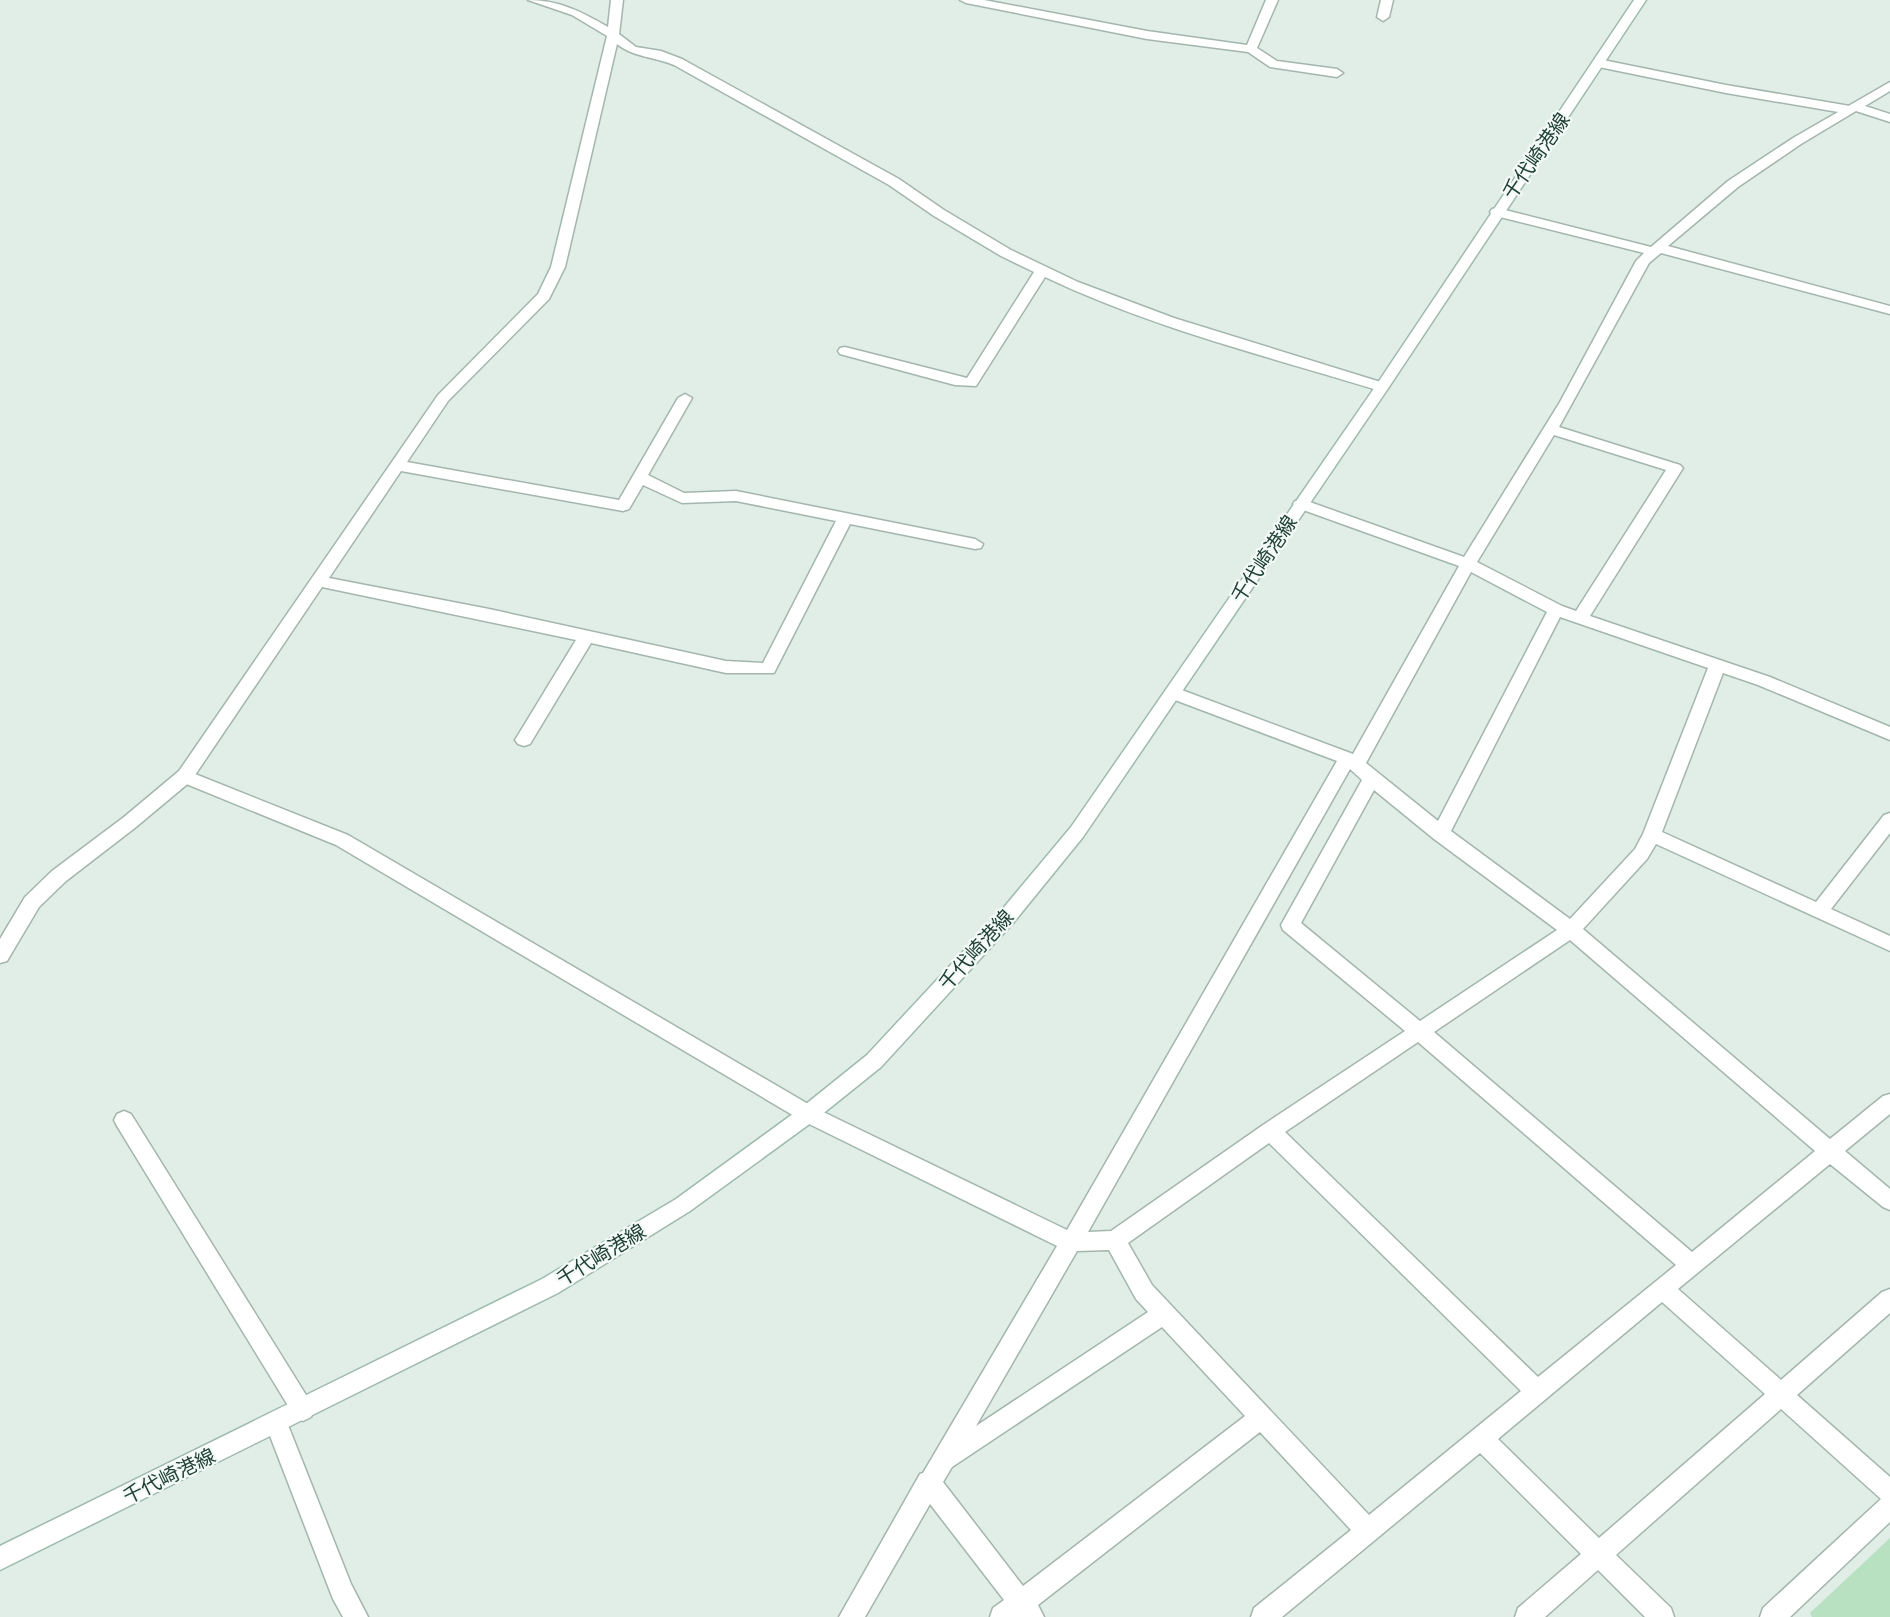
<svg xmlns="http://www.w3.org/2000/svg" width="1890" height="1617" viewBox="0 0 1890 1617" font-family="'DM Sans','Noto Sans JP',sans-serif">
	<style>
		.green { fill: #b8e1c1 }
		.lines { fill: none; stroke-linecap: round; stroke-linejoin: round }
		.service-casing { stroke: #a3b6ae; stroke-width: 3 }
		.minor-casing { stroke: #a3b6ae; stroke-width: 3 }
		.secondary-casing { stroke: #9ebaaf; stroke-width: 3 }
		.service { fill: #fff; fill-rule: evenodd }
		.minor { fill: #fff; fill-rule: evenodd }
		.secondary { fill: #fff; fill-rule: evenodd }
		.labels { text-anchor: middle; stroke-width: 4.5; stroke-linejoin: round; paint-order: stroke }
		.street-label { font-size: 20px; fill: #204036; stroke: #f2f9f6 }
	</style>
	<rect width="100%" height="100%" fill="#e1ede7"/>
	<polygon class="green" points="1890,1538 1890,1617 1812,1617 1810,1613"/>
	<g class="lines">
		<defs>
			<g id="service">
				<polygon points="1598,59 1726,85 1850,106 1856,110 1850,114 1726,93 1594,66 1592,63"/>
				<polygon points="185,770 348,835 815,1108 818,1114 815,1120 808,1122 801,1120 336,845 179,781 176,776 179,771"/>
			</g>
			<g id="minor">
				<path d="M528 0C559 0 582 12 608 27L611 0H623L619 34 636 47 661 51 682 59 899 179 944 210 1011 250 1078 282 1174 318 1387 384 1389 387 1382 391 1377 390C1266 356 1150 327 1045 277L976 386 955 385 840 354 838 351 840 348 845 347 967 378 1034 272 1001 256 934 216 889 185 674 65C655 57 633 57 617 44L565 267 549 299 448 401 407 462 619 500 678 398 685 394 692 398 648 475 684 493 736 491 975 539 983 544 981 548 975 549 850 524 774 673H726L591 643 530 744 524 746 518 744 515 740 576 640 322 587 191 781 136 827 66 881 39 907 7 961 0 963V939L25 897 52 871 124 817 179 771 438 395 538 294 551 267 607 36 572 15ZM401 471 623 511 629 509 643 485 682 503 736 501 836 521 763 663 726 661 489 609 329 578Z"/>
				<polygon points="960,0 984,0 1147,31 1247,45 1266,0 1278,0 1257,48 1277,61 1337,69 1343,73 1337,77 1270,67 1248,52 1147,39 966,3"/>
				<polygon points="1381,0 1393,0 1389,17 1383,21 1377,17"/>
				<path d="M1890 82V91L1865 106 1890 114V122L1856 111 1801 144 1738 187 1668 246 1890 306V314L1661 253 1649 263 1559 427 1680 465 1683 468 1590 616 1770 677 1890 727V740L1758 685 1723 673 1662 832 1816 902 1884 815 1890 813V833L1831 909 1890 936V951L1656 844 1647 859 1583 929 1830 1139 1883 1096 1890 1094V1114L1845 1151 1890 1189V1210L1883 1207 1830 1164 1678 1289 1781 1380 1882 1292 1890 1289V1313L1797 1395 1890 1477V1522L1790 1617H1760L1763 1608 1881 1499 1781 1409 1616 1555 1671 1608 1674 1617H1645L1598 1570 1545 1617H1515L1518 1608 1581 1554 1480 1453 1282 1617H1251L1254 1608 1351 1530 1260 1432 1038 1605 1044 1617H990L993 1608 1004 1600 930 1504 865 1617H839L920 1474 923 1473 1057 1246 801 1120 798 1114 801 1108 808 1106 815 1108 1067 1230 1337 761 1167 697 1164 693 1167 689H1179L1353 754 1459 566 1295 507 1293 504 1295 501H1307L1464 557 1560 402 1636 261 1644 253 1492 215 1490 212 1492 209 1497 208 1651 247 1728 181 1793 138ZM1554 435 1666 470 1576 611 1562 606 1477 562ZM1471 572 1547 612 1438 821 1366 763ZM1560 617 1708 668 1643 834 1635 849 1570 919 1451 831ZM1350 769 1362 780 1281 925 1283 930 1405 1031 1263 1125 1111 1231 1088 1232ZM1374 790 1434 839 1557 930 1420 1021 1301 923ZM1570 940 1815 1151 1692 1252 1434 1032ZM1418 1042 1676 1265 1538 1377 1285 1132ZM1269 1143 1521 1391 1369 1515 1152 1285 1128 1243ZM1109 1250 1136 1299 1148 1312 976 1426 1077 1251ZM1662 1302 1765 1394 1599 1538 1498 1439ZM1162 1327 1245 1416 1023 1586 943 1482 952 1467Z"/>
				<polygon points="124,1111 131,1114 311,1403 314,1410 311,1417 303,1421 295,1417 117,1126 114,1120 117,1114"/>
				<polygon points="276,1412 284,1415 351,1584 368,1617 343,1617 333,1599 265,1423 268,1415"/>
			</g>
			<polygon id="secondary" points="1634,0 1646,0 1389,387 1083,837 1014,922 881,1067 815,1120 690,1211 558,1293 0,1570 0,1546 542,1279 676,1199 801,1108 867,1055 1000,912 1071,827 1375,387"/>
		</defs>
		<use href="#service" class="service-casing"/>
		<use href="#minor" class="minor-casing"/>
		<use href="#secondary" class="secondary-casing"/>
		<use href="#service" class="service"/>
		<use href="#minor" class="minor"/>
		<use href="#secondary" class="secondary"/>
	</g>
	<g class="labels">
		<g class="street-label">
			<text transform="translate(1536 156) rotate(-55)" y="7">千代崎港線</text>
			<text transform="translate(1264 559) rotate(-56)" y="7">千代崎港線</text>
			<text transform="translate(976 950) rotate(-48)" y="7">千代崎港線</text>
			<text transform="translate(601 1255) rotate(-31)" y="7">千代崎港線</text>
			<text transform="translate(169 1476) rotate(-26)" y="7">千代崎港線</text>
		</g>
	</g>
</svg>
